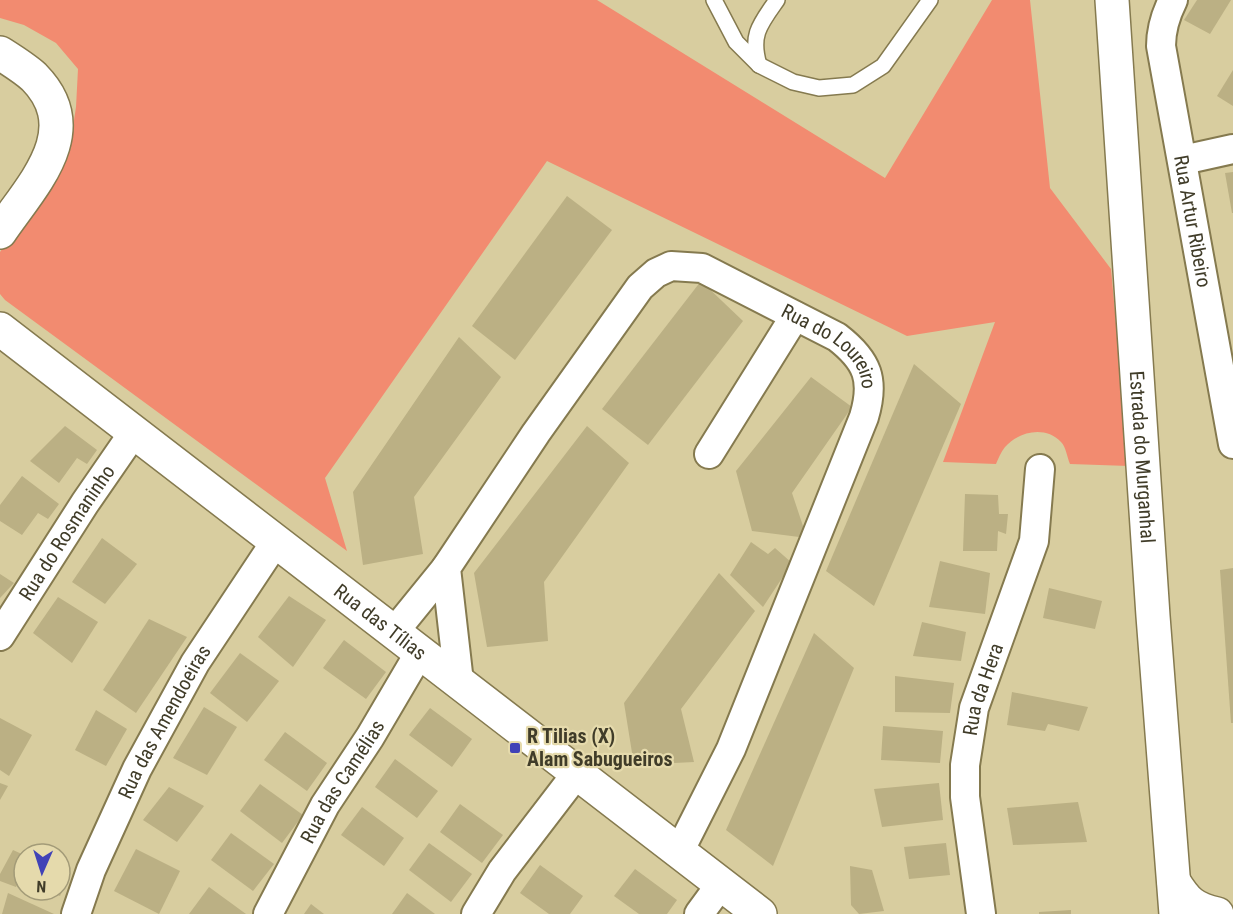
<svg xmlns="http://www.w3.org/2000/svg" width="1233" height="914" viewBox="0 0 1233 914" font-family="'Roboto Condensed',sans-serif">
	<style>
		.green { fill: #f28b70 }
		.building { fill: #bbb084 }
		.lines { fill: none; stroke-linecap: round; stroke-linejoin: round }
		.service-casing { stroke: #857a4f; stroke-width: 18 }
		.minor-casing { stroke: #857a4f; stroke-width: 32 }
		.tertiary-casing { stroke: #857a4f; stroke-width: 36 }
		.service { stroke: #fff; stroke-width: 15 }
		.minor { stroke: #fff; stroke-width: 28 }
		.tertiary { stroke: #fff; stroke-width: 33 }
		.poi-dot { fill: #4042b7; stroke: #e5daac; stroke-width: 2 }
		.labels { text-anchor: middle; stroke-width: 4.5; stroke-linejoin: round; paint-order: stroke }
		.street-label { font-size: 20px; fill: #403c29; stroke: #e5daac }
		.poi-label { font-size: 20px; font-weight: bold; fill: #403c29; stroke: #e5daac; text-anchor: start }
	</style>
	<rect width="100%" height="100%" fill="#d8cd9f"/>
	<path class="green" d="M0 0H597L885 178 992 0H1030L1050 188 1111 269 1129 466 1070 464C1067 457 1066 447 1061 442 1045 425 1018 432 1005 447 1001 452 998 459 996 464L943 462 995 322 907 336 547 161 325 478 347 551 5 300 0 294V252L70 147 76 107 78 69 56 43 24 25 0 18Z"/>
	<g class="building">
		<polygon points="1197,0 1231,0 1210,34 1184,20"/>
		<polygon points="1233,70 1233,106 1217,96"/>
		<polygon points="1233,172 1233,213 1232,213 1225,173"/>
		<polygon points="567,196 612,230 515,360 472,326"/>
		<polygon points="701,281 743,321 648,445 602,409"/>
		<polygon points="459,337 501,377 414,497 423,554 363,565 353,492"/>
		<polygon points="914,364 961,404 874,606 826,571"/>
		<polygon points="811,377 852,407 792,493 807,538 752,531 736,471"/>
		<polygon points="65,426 97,450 87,464 77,458 59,483 30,461"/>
		<polygon points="587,426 629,463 544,582 548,641 487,647 474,573"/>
		<polygon points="22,476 59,504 48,519 38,513 22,535 0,521 0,505"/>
		<polygon points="965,494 998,495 999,514 1008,514 1006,534 998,531 997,551 963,551"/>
		<polygon points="102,538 137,564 105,604 72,582"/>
		<polygon points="751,542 768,554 775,548 792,563 763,607 730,575"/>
		<polygon points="940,561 990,573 985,614 929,607"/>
		<polygon points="1233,568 1233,723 1231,723 1220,570"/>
		<polygon points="719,573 755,611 681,709 694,762 634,765 624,703"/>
		<polygon points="0,574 14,583 0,598"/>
		<polygon points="1049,588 1102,601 1095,629 1043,618"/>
		<polygon points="289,596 326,620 293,667 258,637"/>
		<polygon points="58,597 98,622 72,663 33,633"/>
		<polygon points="149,619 187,637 136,713 103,690"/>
		<polygon points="922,622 966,632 961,661 913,656"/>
		<polygon points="814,633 854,668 773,866 726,830"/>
		<polygon points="344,640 386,672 366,699 323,668"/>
		<polygon points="240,653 279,681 247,722 210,693"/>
		<polygon points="895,676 954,683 950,713 895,712"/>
		<polygon points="1012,692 1088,707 1079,731 1048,724 1045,731 1007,725"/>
		<polygon points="204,707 237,727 207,775 173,758"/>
		<polygon points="430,708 472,739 452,767 409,735"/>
		<polygon points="96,710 127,729 106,766 75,750"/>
		<polygon points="0,718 32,735 9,776 0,770"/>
		<polygon points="883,726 943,731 940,763 881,760"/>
		<polygon points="285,732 327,763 307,791 264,760"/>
		<polygon points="395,759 438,791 417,818 375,787"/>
		<polygon points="0,783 8,786 0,800"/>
		<polygon points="939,783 943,820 882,827 874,789"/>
		<polygon points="260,784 303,815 282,843 240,811"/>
		<polygon points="169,787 204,806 177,842 143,820"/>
		<polygon points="1078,802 1087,842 1013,845 1007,808"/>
		<polygon points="460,804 503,835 482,863 440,832"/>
		<polygon points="362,807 404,838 384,866 341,835"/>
		<polygon points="231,833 274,864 253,891 211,860"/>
		<polygon points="429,843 472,874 451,902 409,870"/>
		<polygon points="946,843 950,875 909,879 904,847"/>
		<polygon points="136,849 180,871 159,914 114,891"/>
		<polygon points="13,850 24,855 24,880 21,878 16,887 0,881 0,874"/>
		<polygon points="540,865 583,896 570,914 549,914 520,893"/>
		<polygon points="850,866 872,870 884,911 859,914 851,905"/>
		<polygon points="60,869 70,873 60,896 46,890 60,890"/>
		<polygon points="635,869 677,900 667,914 639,914 614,896"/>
		<polygon points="209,887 246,914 189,914"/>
		<polygon points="8,893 54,914 2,914"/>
		<polygon points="407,893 435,914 392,914"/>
		<polygon points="311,904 324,914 304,914"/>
		<polygon points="1071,910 1071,914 1039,914 1039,912"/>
	</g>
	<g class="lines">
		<defs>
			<g id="service">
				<polyline points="714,0 736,42 759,65 793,82 819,88 853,85 883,66 930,0"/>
				<path d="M759 65C750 35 760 24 777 0"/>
			</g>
			<g id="minor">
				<path id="s1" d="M1173 0C1165 16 1161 29 1161 46L1233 444"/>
				<polyline points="1183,160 1233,149"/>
				<polyline points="709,454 795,316"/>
				<polyline points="394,632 446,568"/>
				<path id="s2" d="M0 636 85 503 134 432"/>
				<path id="s3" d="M459 682 446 568 536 433 640 287 656 273 671 266 702 268 837 337C868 361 875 380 864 417L731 749 679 852"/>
				<path id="s4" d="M76 914 91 870 137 769 195 663 276 541"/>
				<path id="s5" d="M268 914 325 805 370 737 420 652"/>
				<polyline points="476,914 502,871 577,773"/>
				<polyline points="699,914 721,884"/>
				<path id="s6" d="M981 914 965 797V765L974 708 1034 541 1040 469"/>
			</g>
			<g id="tertiary">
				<path id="s7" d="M1112 0 1153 616 1176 914"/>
				<path d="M0 53C11 60 24 68 34 77 87 131 32 185 0 232"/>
				<path id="s8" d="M0 329 760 914"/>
				<path d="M1174 882C1186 901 1193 909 1217 914"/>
			</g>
		</defs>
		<use href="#service" class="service-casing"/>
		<use href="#minor" class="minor-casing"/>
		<use href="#tertiary" class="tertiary-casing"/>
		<use href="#service" class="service"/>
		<use href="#minor" class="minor"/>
		<use href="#tertiary" class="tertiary"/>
	</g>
	<rect class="poi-dot" x="509" y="742" width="12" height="12" rx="3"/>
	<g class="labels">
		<g class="street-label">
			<text dy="7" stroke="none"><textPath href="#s1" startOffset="226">Rua Artur Ribeiro</textPath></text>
			<text dy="7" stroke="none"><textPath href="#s3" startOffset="678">Rua do Loureiro</textPath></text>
			<text dy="7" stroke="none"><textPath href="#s7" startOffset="458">Estrada do Murganhal</textPath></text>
			<text dy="7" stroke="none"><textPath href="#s2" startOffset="123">Rua do Rosmaninho</textPath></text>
			<text dy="7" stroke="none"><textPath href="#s8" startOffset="480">Rua das Tílias</textPath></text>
			<text dy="7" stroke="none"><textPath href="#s6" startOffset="228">Rua da Hera</textPath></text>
			<text dy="7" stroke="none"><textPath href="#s4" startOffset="212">Rua das Amendoeiras</textPath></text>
			<text dy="7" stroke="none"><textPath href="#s5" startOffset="152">Rua das Camélias</textPath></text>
		</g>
		<g class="poi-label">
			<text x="527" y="743">R Tilias (X)<tspan x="527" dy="23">Alam Sabugueiros</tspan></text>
		</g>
	</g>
	<g transform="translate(42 872) rotate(183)"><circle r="28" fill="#e5daac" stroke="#a39b78" stroke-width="1.5"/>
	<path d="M0-4.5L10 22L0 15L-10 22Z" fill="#4042b7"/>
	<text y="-9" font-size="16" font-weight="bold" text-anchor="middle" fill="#403c29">N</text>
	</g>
</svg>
